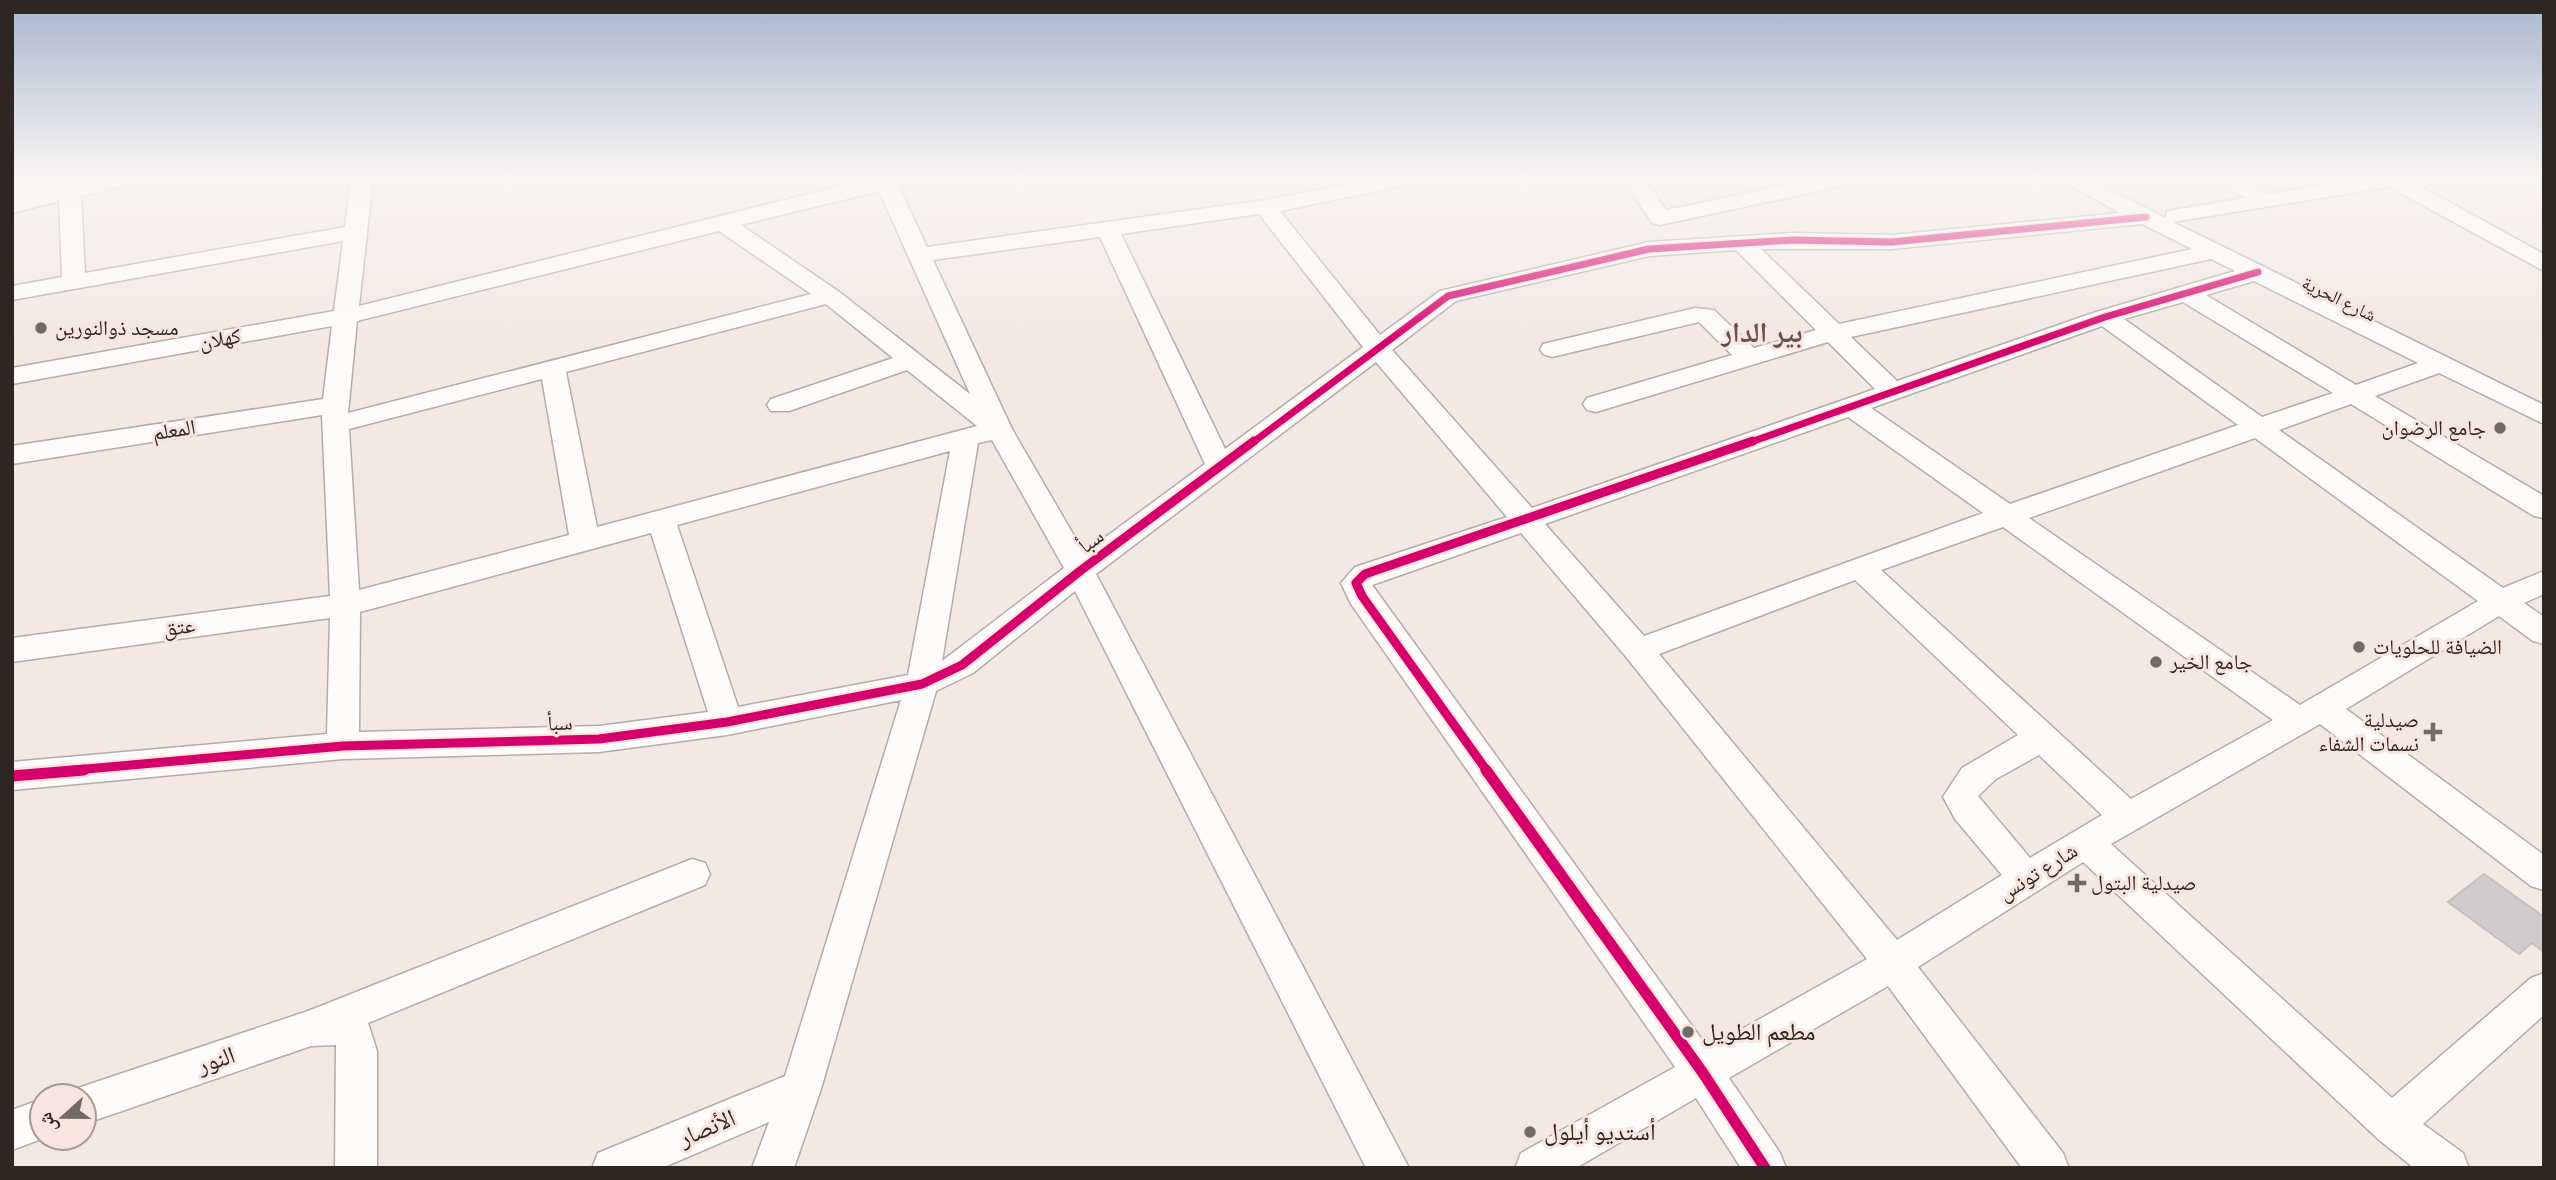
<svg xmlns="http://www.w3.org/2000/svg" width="2556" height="1180" viewBox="0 0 2556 1180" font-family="'Titillium Web','Noto Naskh Arabic',sans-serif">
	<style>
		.building { fill: #d0cccd; stroke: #c3c0c1; stroke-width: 2 }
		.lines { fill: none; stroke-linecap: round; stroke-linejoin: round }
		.minor-casing { stroke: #b4aca9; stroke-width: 3 }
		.major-casing { stroke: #b4aca9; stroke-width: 3 }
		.minor { fill: #fdfcfb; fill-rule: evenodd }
		.major { fill: #fdfcfb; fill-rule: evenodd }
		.cycleway-far2-casing { stroke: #f8e5de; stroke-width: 10 }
		.cycleway-far1-casing { stroke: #f8e5de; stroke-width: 13 }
		.cycleway-casing { stroke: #f8e5de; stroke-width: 16 }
		.cycleway-far2 { stroke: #d6006c; stroke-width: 7 }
		.cycleway-far1 { stroke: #d6006c; stroke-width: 9 }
		.cycleway { stroke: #d6006c; stroke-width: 11 }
		.poi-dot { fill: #726a67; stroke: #f8e5de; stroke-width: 2.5 }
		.labels { text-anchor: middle; stroke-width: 6; stroke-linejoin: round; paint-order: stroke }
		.far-street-label { font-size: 18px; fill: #2d2623; stroke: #f8e5de }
		.poi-label { font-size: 21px; fill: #2d2623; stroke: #f8e5de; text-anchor: start }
		.street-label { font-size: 21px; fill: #2d2623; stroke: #f8e5de }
		.near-poi-label { font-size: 24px; fill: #2d2623; stroke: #f8e5de; text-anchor: start }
		.near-street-label { font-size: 24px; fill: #2d2623; stroke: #f8e5de }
		.district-label { font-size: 28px; font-weight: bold; fill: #63534e; stroke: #f8e5de }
	</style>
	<rect width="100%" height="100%" fill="#f2e8e4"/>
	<polygon class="building" points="2484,874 2544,917 2544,952 2532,943 2519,954 2448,902"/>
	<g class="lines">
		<defs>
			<g id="minor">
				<polygon points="12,178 49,178 46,183 12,191"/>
				<path d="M100 178H138L135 183 81 196 85 273 345 227 351 178H373L359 306 873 178H895L927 247 1265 200 1379 178H1424L1413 184 1280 211 1380 335 1440 291 1649 242 1793 233 1892 235 2120 213 2056 178H2084L2166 218 2167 211 2245 198 2217 178H2243L2269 194 2362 178H2413L2411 181 2544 254V271L2389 187 2173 222 2544 405V424L2439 373 2375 396 2544 496V518L2534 516 2351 404 2279 430 2503 588 2544 571V594L2524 603 2544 617V644L2533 641 2499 616 2346 709 2544 855V890L2531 886 2320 724 2111 844 2392 1098 2531 978 2544 973V1015L2423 1124 2463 1153 2469 1168H2414L2378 1139 2083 862 1918 967 2063 1153 2069 1168H2022L1888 986 1729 1078 1780 1153 1786 1168H1741L1696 1098 1576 1168H1515L1521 1153 1675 1067 1351 604 1341 583 1355 567 1507 517 1376 362 1096 574 1409 1168H1366L1075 591 973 673 936 691 821 1089 794 1168H752L769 1122 662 1168H592L598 1153 785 1076 901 700 727 735 599 752 343 759 12 790V762L327 734 330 618 12 662V638L330 596 322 415 12 464V446L323 399 332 326 12 384V368L334 311 343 241 12 300V286L62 277 59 201 12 213V199ZM879 191 970 394 838 291 741 225ZM1259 214 1363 347 1225 449 1121 234ZM2142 224 2192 249 1839 324 1761 249H1892ZM719 231 811 294 348 413 357 321ZM1100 237 1205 464 1084 553 1012 429 933 260ZM1736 250 1816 330 1754 348 1714 310 1695 308 1543 344 1540 349 1543 354 1552 357 1699 322 1732 355 1587 398 1583 404 1587 410 1596 412 1828 342 1875 389 1532 508 1392 350 1456 301 1649 256ZM2211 259 2235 271 2096 312 1897 381 1851 337ZM2254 281 2418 363 2356 385 2206 295ZM2183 302 2333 393 2262 417 2124 319ZM826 304 893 358 771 399 767 405 771 411H789L907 370 977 426 597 527 566 372ZM2102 326 2238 425 2010 504 1871 408ZM542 379 569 535 359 590 349 429ZM1848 417 1983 513 1644 636 1545 524ZM2255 438 2478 601 2300 705 2029 518ZM992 440 1064 568 942 661 978 443ZM950 451 908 675 738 707 677 525ZM2003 527 2273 720 2131 799 1881 570ZM651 533 708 712 599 726 359 732 360 612ZM1521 533 1627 658 1867 959 1708 1048 1372 585ZM1855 580 2018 735 1962 768 1943 797 1955 819 2002 875 1897 940 1659 654ZM2039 755 2102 815 2030 858 1978 796 1996 779Z"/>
				<polygon points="1622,178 1644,178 1666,210 1819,178 1862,178 1851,184 1660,225 1652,223"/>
				<polygon points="692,859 705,863 710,874 705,885 368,1023 377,1051 377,1168 335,1168 336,1045 311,1046 84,1124 84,1096 68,1096 70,1091 84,1086 308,1011"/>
				<polygon points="42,1099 44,1138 12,1150 12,1110"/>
			</g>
			<polygon id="major" points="58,178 106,178 102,184 12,205 12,189"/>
		</defs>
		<use href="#minor" class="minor-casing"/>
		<use href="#major" class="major-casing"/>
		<use href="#minor" class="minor"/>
		<use href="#major" class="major"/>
		<defs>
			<g id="cycleway-far2">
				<polyline points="1252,443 1448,296 1649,249 1793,240 1892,242 2146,217"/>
				<polyline points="1748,443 2105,317 2258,272"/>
			</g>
			<g id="cycleway-far1">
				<polyline points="64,771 343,746 599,739 727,722 922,684 962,665 1080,571 1254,441"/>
				<polyline points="1487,771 1362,596 1356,583 1365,574 1753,441"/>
			</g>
			<g id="cycleway">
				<polyline points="1486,770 1703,1073 1765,1168"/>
				<polyline points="12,776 84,770"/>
			</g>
		</defs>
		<use href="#cycleway-far2" class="cycleway-far2-casing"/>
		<use href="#cycleway-far1" class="cycleway-far1-casing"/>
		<use href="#cycleway" class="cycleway-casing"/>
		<use href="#cycleway-far2" class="cycleway-far2"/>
		<use href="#cycleway-far1" class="cycleway-far1"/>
		<use href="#cycleway" class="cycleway"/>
	</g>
	<linearGradient id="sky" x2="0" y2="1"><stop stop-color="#a9b7ce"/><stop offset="0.52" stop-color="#f9f5f3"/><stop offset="1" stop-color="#f9f5f3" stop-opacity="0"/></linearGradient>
	<rect width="2556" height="343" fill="url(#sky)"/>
	<g class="poi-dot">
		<circle cx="41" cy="328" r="7"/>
		<circle cx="2500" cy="428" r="7"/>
		<circle cx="2359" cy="647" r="7"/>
		<circle cx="2156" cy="662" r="7"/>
		<path d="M2429.5 721.5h7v7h7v7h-7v7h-7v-7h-7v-7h7z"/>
		<path d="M2073.5 872.5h7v7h7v7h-7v7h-7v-7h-7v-7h7z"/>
		<circle cx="1688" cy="1032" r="7"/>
		<circle cx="1530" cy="1132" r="7"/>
	</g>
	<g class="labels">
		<g class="far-street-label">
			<text transform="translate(2339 299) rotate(26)" y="6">شارع الحرية</text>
		</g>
		<g class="poi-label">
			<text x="55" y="335">مسجد ذوالنورين</text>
			<text x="2486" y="435" text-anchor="end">جامع الرضوان</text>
			<text x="2373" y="654">الضيافة للحلويات</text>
			<text x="2170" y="669">جامع الخير</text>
			<text x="2419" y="727" text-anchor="end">صيدلية<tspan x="2419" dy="24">نسمات الشفاء</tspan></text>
			<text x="2091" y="890">صيدلية البتول</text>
		</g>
		<g class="street-label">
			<text transform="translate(220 339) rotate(-10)" y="7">كهلان</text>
			<text transform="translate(174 430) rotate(-9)" y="7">المعلم</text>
			<text transform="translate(1091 541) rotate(-37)" y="7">سبأ</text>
			<text transform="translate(179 627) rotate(-8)" y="7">عتق</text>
			<text transform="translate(560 723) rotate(-2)" y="7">سبأ</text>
			<text transform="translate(2038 872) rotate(-32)" y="7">شارع تونس</text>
		</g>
		<g class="near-poi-label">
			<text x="1702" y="1040">مطعم الطويل</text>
			<text x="1544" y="1140">أستديو أيلول</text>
		</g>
		<g class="near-street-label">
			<text transform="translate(216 1060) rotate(-19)" y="8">النور</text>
			<text transform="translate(707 1128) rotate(-23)" y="8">الأنصار</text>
		</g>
		<g class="district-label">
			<text x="1762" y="342">بير الدار</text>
		</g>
	</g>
	<rect width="2556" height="1180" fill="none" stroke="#2d2623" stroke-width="28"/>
	<g transform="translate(63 1117) rotate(249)"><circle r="33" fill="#f8e5de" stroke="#a79993" stroke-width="2"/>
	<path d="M0-5L12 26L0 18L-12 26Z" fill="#726a67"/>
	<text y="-10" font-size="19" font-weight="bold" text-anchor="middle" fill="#2d2623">ش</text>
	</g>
</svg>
